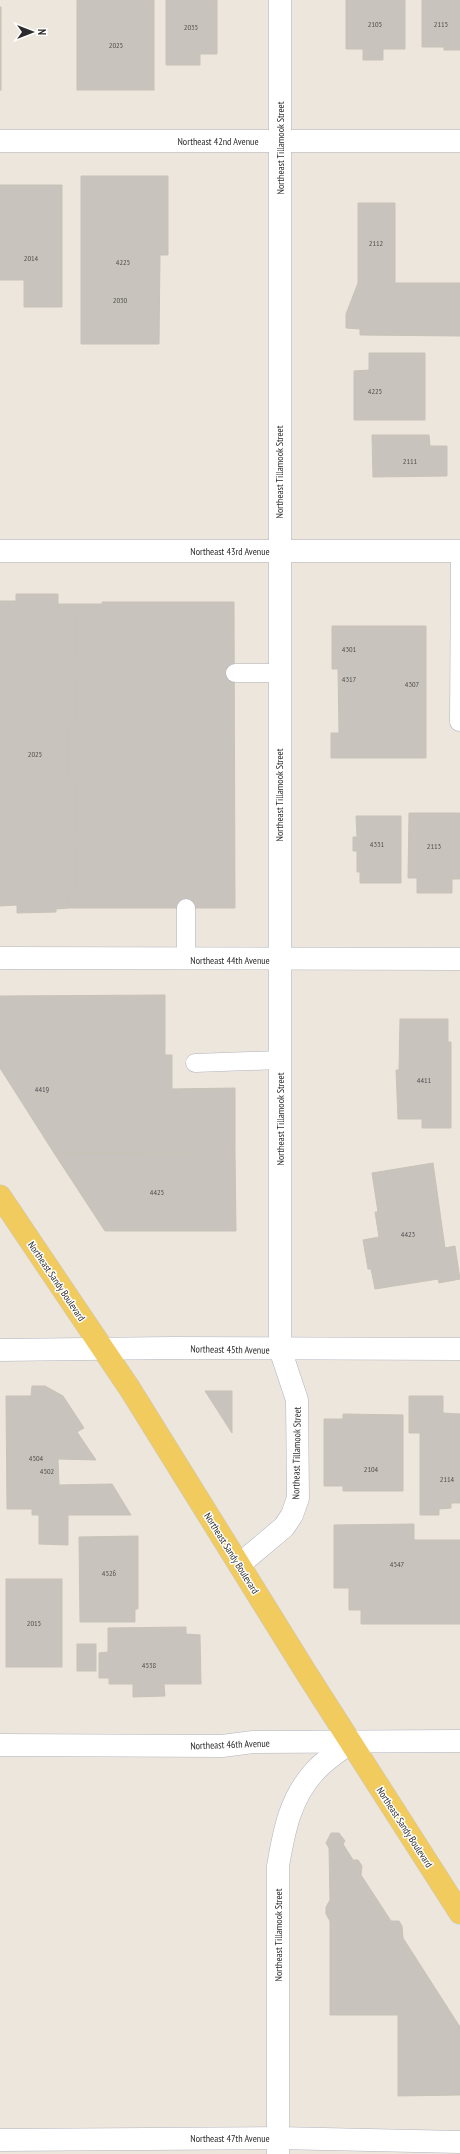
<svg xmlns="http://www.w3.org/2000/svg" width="460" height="2154" viewBox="0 0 460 2154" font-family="'PT Sans Narrow',sans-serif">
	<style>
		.building { fill: #c8c3bd; stroke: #c8c2b7 }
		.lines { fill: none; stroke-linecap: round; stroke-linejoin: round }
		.lane-casing { stroke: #b1b4bf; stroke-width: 19 }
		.street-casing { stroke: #b1b4bf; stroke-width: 23 }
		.secondary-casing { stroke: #b1b4bf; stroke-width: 23 }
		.primary-casing { stroke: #c8c8c8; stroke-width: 23 }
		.lane { stroke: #fff; stroke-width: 18 }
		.street { stroke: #fff; stroke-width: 22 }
		.secondary { stroke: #fff; stroke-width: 22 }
		.primary { stroke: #f1cb5e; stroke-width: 22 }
		.labels { text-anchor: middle; stroke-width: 3; stroke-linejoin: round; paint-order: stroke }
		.number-label { font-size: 8px; fill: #525150 }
		.street-label { font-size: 10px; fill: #2b2b2b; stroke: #fff }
	</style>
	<rect width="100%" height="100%" fill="#ede6dd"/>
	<g class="building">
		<rect x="77" y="0" width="77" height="90"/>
		<polygon points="166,0 217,0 217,54 200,54 200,65 166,65"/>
		<polygon points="346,0 405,0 405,49 383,49 383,60 363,60 363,49 346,49"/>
		<polygon points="422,0 460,0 460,50 444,50 444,47 422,47"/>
		<rect x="0" y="7" width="1" height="83"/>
		<polygon points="81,176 168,176 168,255 160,255 159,344 81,344"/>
		<polygon points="0,185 62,185 62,307 24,307 24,280 0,280"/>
		<polygon points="358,203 395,203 395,283 460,283 460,336 360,335 360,329 346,328 346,314 358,283"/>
		<polygon points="369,353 425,353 425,420 354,420 354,371 369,370"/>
		<polygon points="372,435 429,435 430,446 447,446 447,476 373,477"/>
		<polygon points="16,594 58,594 58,611 79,611 79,617 75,617 75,660 80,660 80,677 75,677 75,726 69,726 69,782 75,782 76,833 78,833 78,846 76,846 76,889 78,889 78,896 69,896 69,908 56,909 56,912 17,913 17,905 0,906 0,601 16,601"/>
		<polygon points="102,602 234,602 235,908 69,908 69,896 78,896 78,889 76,889 76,846 78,846 78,833 76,833 75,782 69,782 69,726 75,726 75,677 80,677 80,660 75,660 75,617 79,617 79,611 58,611 58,604 102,604"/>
		<polygon points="332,626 426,626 426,758 331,758 331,733 339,733 338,669 332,669"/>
		<polygon points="409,813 460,813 460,879 452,879 452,893 417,893 417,878 408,878"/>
		<polygon points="356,816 401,816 401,883 360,883 360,872 357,872 357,851 353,851 353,837 357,837"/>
		<polygon points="165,995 165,1055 172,1055 172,1089 235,1088 235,1152 54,1153 0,1068 0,996"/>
		<polygon points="400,1019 448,1019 448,1042 451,1042 451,1128 422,1128 422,1119 398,1119 396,1070 399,1070"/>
		<polygon points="235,1152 236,1231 105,1231 54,1153"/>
		<polygon points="433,1163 445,1248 455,1246 460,1279 439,1283 438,1279 375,1289 371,1269 368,1269 363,1240 379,1237 375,1212 378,1212 372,1173"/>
		<polygon points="32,1386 45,1386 63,1396 84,1428 77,1432 96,1460 58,1459 59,1485 112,1484 131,1515 68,1515 68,1545 39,1544 39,1515 32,1515 32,1509 7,1509 6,1396 31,1396"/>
		<polygon points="205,1391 232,1391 232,1433"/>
		<polygon points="409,1396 443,1396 443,1413 460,1414 460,1503 451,1503 451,1508 439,1509 439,1515 420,1515 420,1433 409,1433"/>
		<polygon points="343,1414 403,1415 403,1491 343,1491 343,1486 324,1486 324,1419 343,1419"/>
		<polygon points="414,1524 414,1540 460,1540 460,1624 361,1624 361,1610 349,1610 349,1588 334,1588 334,1525"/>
		<polygon points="138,1536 138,1609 135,1609 135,1622 80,1622 79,1537"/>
		<rect x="6" y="1579" width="56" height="88"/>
		<polygon points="186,1627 186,1634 200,1635 201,1684 164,1684 165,1696 133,1697 133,1684 109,1684 109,1678 99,1678 99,1653 108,1652 108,1628"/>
		<rect x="77" y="1644" width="19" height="27"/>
		<polygon points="331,1833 339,1833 345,1841 343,1844 353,1860 358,1860 362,1866 361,1875 391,1921 399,1921 402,1926 403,1938 460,2027 460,2095 398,2096 398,2015 330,2015 330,1921 326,1914 326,1907 330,1900 329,1848 326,1843"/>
	</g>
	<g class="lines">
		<defs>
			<g id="lane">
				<polyline points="235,673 279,673"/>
				<polyline points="459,722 460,551"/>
				<polyline points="186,908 186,960"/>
				<polyline points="195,1063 280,1060"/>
			</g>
			<g id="street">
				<polyline points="0,551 460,551"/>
				<polyline points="0,958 460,959"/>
				<polyline points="0,1350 172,1348 460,1349"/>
				<polyline points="0,1745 222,1746 253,1742 460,1741"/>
				<path d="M278 2154V1866C284 1831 290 1798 315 1771 325 1760 339 1751 351 1742"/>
			</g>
			<g id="secondary">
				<polyline points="0,141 460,141"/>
				<polyline points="240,1564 284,1527 292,1515 298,1498 297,1400 280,1349 280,0"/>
				<polyline points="0,2140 278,2138 460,2142"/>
			</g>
			<polyline id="primary" points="0,1196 130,1389 307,1674 460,1913"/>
		</defs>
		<use href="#lane" class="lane-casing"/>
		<use href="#street" class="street-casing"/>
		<use href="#secondary" class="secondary-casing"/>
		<use href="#primary" class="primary-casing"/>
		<use href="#lane" class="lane"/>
		<use href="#street" class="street"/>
		<use href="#secondary" class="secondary"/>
		<use href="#primary" class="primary"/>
	</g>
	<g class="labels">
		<g class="number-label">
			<text x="375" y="27">2105</text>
			<text x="441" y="27">2115</text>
			<text x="191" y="30">2035</text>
			<text x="116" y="48">2025</text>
			<text x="376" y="246">2112</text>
			<text x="31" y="261">2014</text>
			<text x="123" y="265">4225</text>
			<text x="120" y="303">2030</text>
			<text x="375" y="394">4225</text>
			<text x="410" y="464">2111</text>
			<text x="349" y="652">4301</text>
			<text x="349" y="682">4317</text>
			<text x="412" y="687">4307</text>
			<text x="35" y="757">2025</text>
			<text x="377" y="847">4331</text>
			<text x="434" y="849">2113</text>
			<text x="424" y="1083">4411</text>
			<text x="42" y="1092">4419</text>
			<text x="157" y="1195">4425</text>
			<text x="408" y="1237">4423</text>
			<text x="36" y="1461">4504</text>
			<text x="371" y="1472">2104</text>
			<text x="47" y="1474">4502</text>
			<text x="447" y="1482">2114</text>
			<text x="397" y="1567">4547</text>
			<text x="109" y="1576">4526</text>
			<text x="34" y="1626">2015</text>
			<text x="149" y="1668">4538</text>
		</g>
		<g class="street-label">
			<text x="218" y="145">Northeast 42nd Avenue</text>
			<text transform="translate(280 148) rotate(-90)" y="4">Northeast Tillamook Street</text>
			<text transform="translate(279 472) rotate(-90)" y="4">Northeast Tillamook Street</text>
			<text x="230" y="555">Northeast 43rd Avenue</text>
			<text transform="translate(279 795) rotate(-90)" y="4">Northeast Tillamook Street</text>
			<text x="230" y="964">Northeast 44th Avenue</text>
			<text transform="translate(280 1119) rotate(-90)" y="4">Northeast Tillamook Street</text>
			<text transform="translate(57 1281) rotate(56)" y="4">Northeast Sandy Boulevard</text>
			<text transform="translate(230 1349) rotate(1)" y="4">Northeast 45th Avenue</text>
			<text transform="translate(296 1453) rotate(-89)" y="4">Northeast Tillamook Street</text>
			<text transform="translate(232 1553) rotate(58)" y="4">Northeast Sandy Boulevard</text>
			<text transform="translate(230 1744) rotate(-2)" y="4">Northeast 46th Avenue</text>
			<text transform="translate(405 1827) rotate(57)" y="4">Northeast Sandy Boulevard</text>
			<text transform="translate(278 1935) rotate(-90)" y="4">Northeast Tillamook Street</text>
			<text x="230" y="2142">Northeast 47th Avenue</text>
		</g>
	</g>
	<g transform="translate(32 32) rotate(90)" stroke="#ffffff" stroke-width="3" paint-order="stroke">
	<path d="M0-3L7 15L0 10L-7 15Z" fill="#2b2b2b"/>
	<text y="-6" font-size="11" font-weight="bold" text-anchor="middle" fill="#2b2b2b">N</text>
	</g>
</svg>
